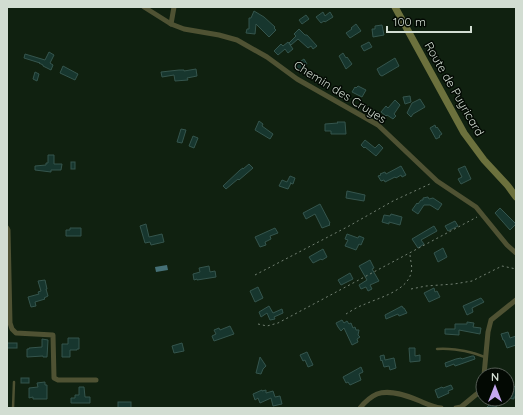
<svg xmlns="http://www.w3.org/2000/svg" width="523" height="415" viewBox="0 0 523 415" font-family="Quicksand,sans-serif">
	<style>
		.water { fill: #457076 }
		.building { fill: #17362e; stroke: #35554d }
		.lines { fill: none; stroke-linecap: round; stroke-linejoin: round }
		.path { stroke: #728072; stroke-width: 1; stroke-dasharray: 2 3; stroke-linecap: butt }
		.service { stroke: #4f5233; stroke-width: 2.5 }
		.minor { stroke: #4f5233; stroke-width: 5 }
		.secondary { stroke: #6c713d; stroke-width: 7 }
		.labels { text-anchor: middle; stroke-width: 3; stroke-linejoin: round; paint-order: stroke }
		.street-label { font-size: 12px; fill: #d2ddd2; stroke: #030903 }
	</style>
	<rect width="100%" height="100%" fill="#102110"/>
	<polygon class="water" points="167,265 168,270 156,272 155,267"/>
	<g class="building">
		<polygon points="254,11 264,17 275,27 274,28 276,30 269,37 256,24 255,34 246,33 247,29 249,29 249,18 251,18"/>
		<polygon points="323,12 325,16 330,12 333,17 325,22 324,21 321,23 316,17"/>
		<polygon points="306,15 309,19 302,24 299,20"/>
		<polygon points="356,24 361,31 350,38 346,33 352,29 351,28"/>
		<polygon points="382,25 384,35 373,37 372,29 375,29 375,26"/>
		<polygon points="299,29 305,35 307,35 317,46 313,49 311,46 308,48 298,39 291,45 289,43 296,36 294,34"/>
		<polygon points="288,42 293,49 288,53 285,49 278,55 274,51 281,44 283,46"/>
		<polygon points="369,42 372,47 364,51 361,46"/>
		<polygon points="49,52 54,55 50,63 53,65 51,70 43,66 43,65 39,63 40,63 24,58 25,54 45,60"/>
		<polygon points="343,53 346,58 347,57 352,64 346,69 339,56"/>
		<polygon points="395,58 399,66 382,76 380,75 377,69"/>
		<polygon points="304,59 307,64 300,69 299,68 297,69 295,65"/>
		<polygon points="63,66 78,74 75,80 60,73"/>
		<polygon points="196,69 197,76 187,78 188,80 175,81 174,75 162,77 161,72 179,70 184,70 184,71"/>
		<polygon points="35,72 39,74 37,81 33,79"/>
		<polygon points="358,86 366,90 362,97 352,92 355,87 356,88"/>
		<polygon points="410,96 411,102 405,104 403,97"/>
		<polygon points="420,99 425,107 413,114 411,117 407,113 412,103"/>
		<polygon points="395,100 400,105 394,114 396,116 393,119 387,115 386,116 381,112 386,106 388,108"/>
		<polygon points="259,121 263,124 262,126 273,134 270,139 255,130"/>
		<polygon points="337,122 345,122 346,134 331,134 331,131 325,131 325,124 338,123"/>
		<polygon points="435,125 436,128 437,127 442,134 439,136 440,137 436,139 430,128"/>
		<polygon points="181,129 186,130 182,143 177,142"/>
		<polygon points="193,136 198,138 194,148 189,146"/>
		<polygon points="365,140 375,148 379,144 383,148 376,156 365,147 364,148 361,145"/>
		<polygon points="48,155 54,155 54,164 62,164 61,170 51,170 51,172 35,170 35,166 46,165 46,163 48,163"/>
		<rect x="71" y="162" width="4" height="7"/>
		<polygon points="249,164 253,168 239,180 238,179 226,189 223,186 240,170 243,168 243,169"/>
		<polygon points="401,166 406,175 402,177 401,175 396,178 395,177 385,182 384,180 381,181 378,176 381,175 380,174 385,172 386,174"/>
		<polygon points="465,166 471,179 461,184 458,179 462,177 458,169"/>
		<polygon points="290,176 295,178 293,184 290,183 291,183 288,189 279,186 282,180 287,182"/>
		<polygon points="347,191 365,195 364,201 346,198"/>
		<polygon points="428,197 429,199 433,198 442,204 438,210 430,205 424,205 418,214 412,210 417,203 418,204 421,200 423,200 423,198"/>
		<polygon points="320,204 330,223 329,224 330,225 322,228 315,214 306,219 303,213"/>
		<polygon points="500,208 516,224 510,230 495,213"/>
		<polygon points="391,214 402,217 400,225 389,222 389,224 382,222 384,215 390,216"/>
		<polygon points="455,221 458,226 448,231 445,226"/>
		<polygon points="146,224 149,237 162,234 164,242 151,245 150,242 145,243 140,226"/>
		<polygon points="434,226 437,231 421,240 424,244 418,248 412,239"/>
		<polygon points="70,228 81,228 81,236 66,236 66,230 70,230"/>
		<polygon points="275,228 278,233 270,236 271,239 265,242 266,245 260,247 255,237"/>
		<polygon points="347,234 358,238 359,236 364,238 361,245 359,244 356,250 345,246 348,240 345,239"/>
		<polygon points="443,248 447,257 438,262 434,253"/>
		<polygon points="323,249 327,257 322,260 321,259 313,263 309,257"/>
		<polygon points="370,260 374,268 372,269 379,281 370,285 372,289 368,291 366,287 361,289 359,285 367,280 359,266"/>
		<polygon points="209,266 210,272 215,271 216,277 197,280 197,279 194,280 193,274 200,272 199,268"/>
		<polygon points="350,273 353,279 341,285 338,280"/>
		<polygon points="45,280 47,289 46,289 48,296 44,298 45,299 35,302 36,306 31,307 28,297 39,294 38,292 41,291 38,281"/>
		<polygon points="258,287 263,298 255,302 250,291"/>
		<polygon points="434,288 435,292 437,291 440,297 429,302 424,293"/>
		<polygon points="481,298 484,302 472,308 473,312 467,315 463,306"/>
		<polygon points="269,306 273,313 282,309 283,313 274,317 275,319 270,320 267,313 261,317 259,312"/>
		<polygon points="402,306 403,308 404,308 407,313 399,316 398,314 386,319 385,315"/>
		<polygon points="342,320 344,323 347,321 349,324 351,323 353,328 355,327 356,330 359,330 358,335 360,337 357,339 358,342 352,345 344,328 341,331 338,327 336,323"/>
		<polygon points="467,322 474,323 473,327 481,328 480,334 459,330 459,335 445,334 445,329 455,329 455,324 467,324"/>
		<polygon points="230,326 234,334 214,341 212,336 216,334 214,330 219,328 220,330"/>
		<polygon points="508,332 510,338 516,336 516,345 507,348 504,340 503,340 501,334"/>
		<polygon points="68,338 79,338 79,349 77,349 77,350 70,350 70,357 62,357 62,344 68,344"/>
		<polygon points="42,339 48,340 47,357 43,357 43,356 27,357 27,349 29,349 29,348 42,347"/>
		<rect x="7" y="343" width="10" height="5"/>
		<polygon points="182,343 184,351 174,353 172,346"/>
		<polygon points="409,348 415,348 415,356 420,355 420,361 410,362"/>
		<polygon points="307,352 313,365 308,367 305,360 303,361 300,355"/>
		<polygon points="384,355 385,360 394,358 396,368 390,370 389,366 384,367 382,360 381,361 380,356"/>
		<polygon points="472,356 474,356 475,359 458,365 455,366 454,364 446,367 445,363 456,359 461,358 462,359"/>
		<polygon points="260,357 266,366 263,369 261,374 256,373"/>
		<polygon points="361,367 363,372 359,374 361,380 350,385 348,382 346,383 343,377"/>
		<rect x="21" y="378" width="8" height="5"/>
		<polygon points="45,382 45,385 47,385 47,399 33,399 33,397 29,398 29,388 38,387 37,383"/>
		<polygon points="507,384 516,387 516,397 514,397 514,399 507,398"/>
		<polygon points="451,385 453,389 448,391 449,393 438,398 435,390 442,387 443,388"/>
		<polygon points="79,387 84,387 85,397 90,397 90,403 71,403 71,398 75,398 75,395 79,395"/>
		<polygon points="262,390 262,391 266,390 266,393 273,391 275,397 280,396 282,404 273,406 271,398 260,403 258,398 255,400 253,394"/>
		<polygon points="493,401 497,406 494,408 486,408"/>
		<rect x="118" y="402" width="13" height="6"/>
	</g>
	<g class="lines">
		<g class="path">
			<polyline points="255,275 349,226 393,201 432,183"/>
			<polyline points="411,289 426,286 454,284 472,281 502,266 516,269"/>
			<path d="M346 314C351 311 357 307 363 305 378 298 407 291 411 273 413 267 410 260 410 254"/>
			<polyline points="258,324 267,326 278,323 477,217"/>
		</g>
		<g class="service">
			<path d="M437 349C447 348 463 350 473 353 477 354 481 356 485 357"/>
			<polyline points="13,408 14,382"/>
		</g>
		<g class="minor">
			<polyline points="144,7 171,24 184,29 219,35 237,40 267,57 297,79 378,125 437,181 476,207 507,245 516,253"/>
			<polyline points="171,24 174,7"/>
			<polyline points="7,228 8,230 10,323 12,329 16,333 53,335 54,378 58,380 96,380"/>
			<polyline points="484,375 488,332 491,320 516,300"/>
			<path d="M360 408C364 403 370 397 377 394 390 389 408 396 420 401 427 404 433 407 441 408"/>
			<polyline points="456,408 461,407 478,393 483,384 483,381"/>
		</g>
		<polyline class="secondary" points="395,7 464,133 484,160 508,186 516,197"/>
	</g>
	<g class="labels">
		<g class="street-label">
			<text transform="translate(454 89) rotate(60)" y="4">Route de Puyricard</text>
			<text transform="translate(340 92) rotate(32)" y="4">Chemin des Cruyes</text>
		</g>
	</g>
	<rect width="523" height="415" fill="none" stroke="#d2ddd2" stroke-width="16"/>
	<g transform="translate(495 387)"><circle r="19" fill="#030903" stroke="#565e56"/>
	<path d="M0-3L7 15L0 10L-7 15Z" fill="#c5a7f1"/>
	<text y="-6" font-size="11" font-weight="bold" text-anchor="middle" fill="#d2ddd2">N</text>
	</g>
	<path d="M387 26v6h84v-6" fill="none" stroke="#d2ddd2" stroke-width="2"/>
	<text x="393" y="26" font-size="12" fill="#d2ddd2" stroke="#030903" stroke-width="3" paint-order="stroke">100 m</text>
</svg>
